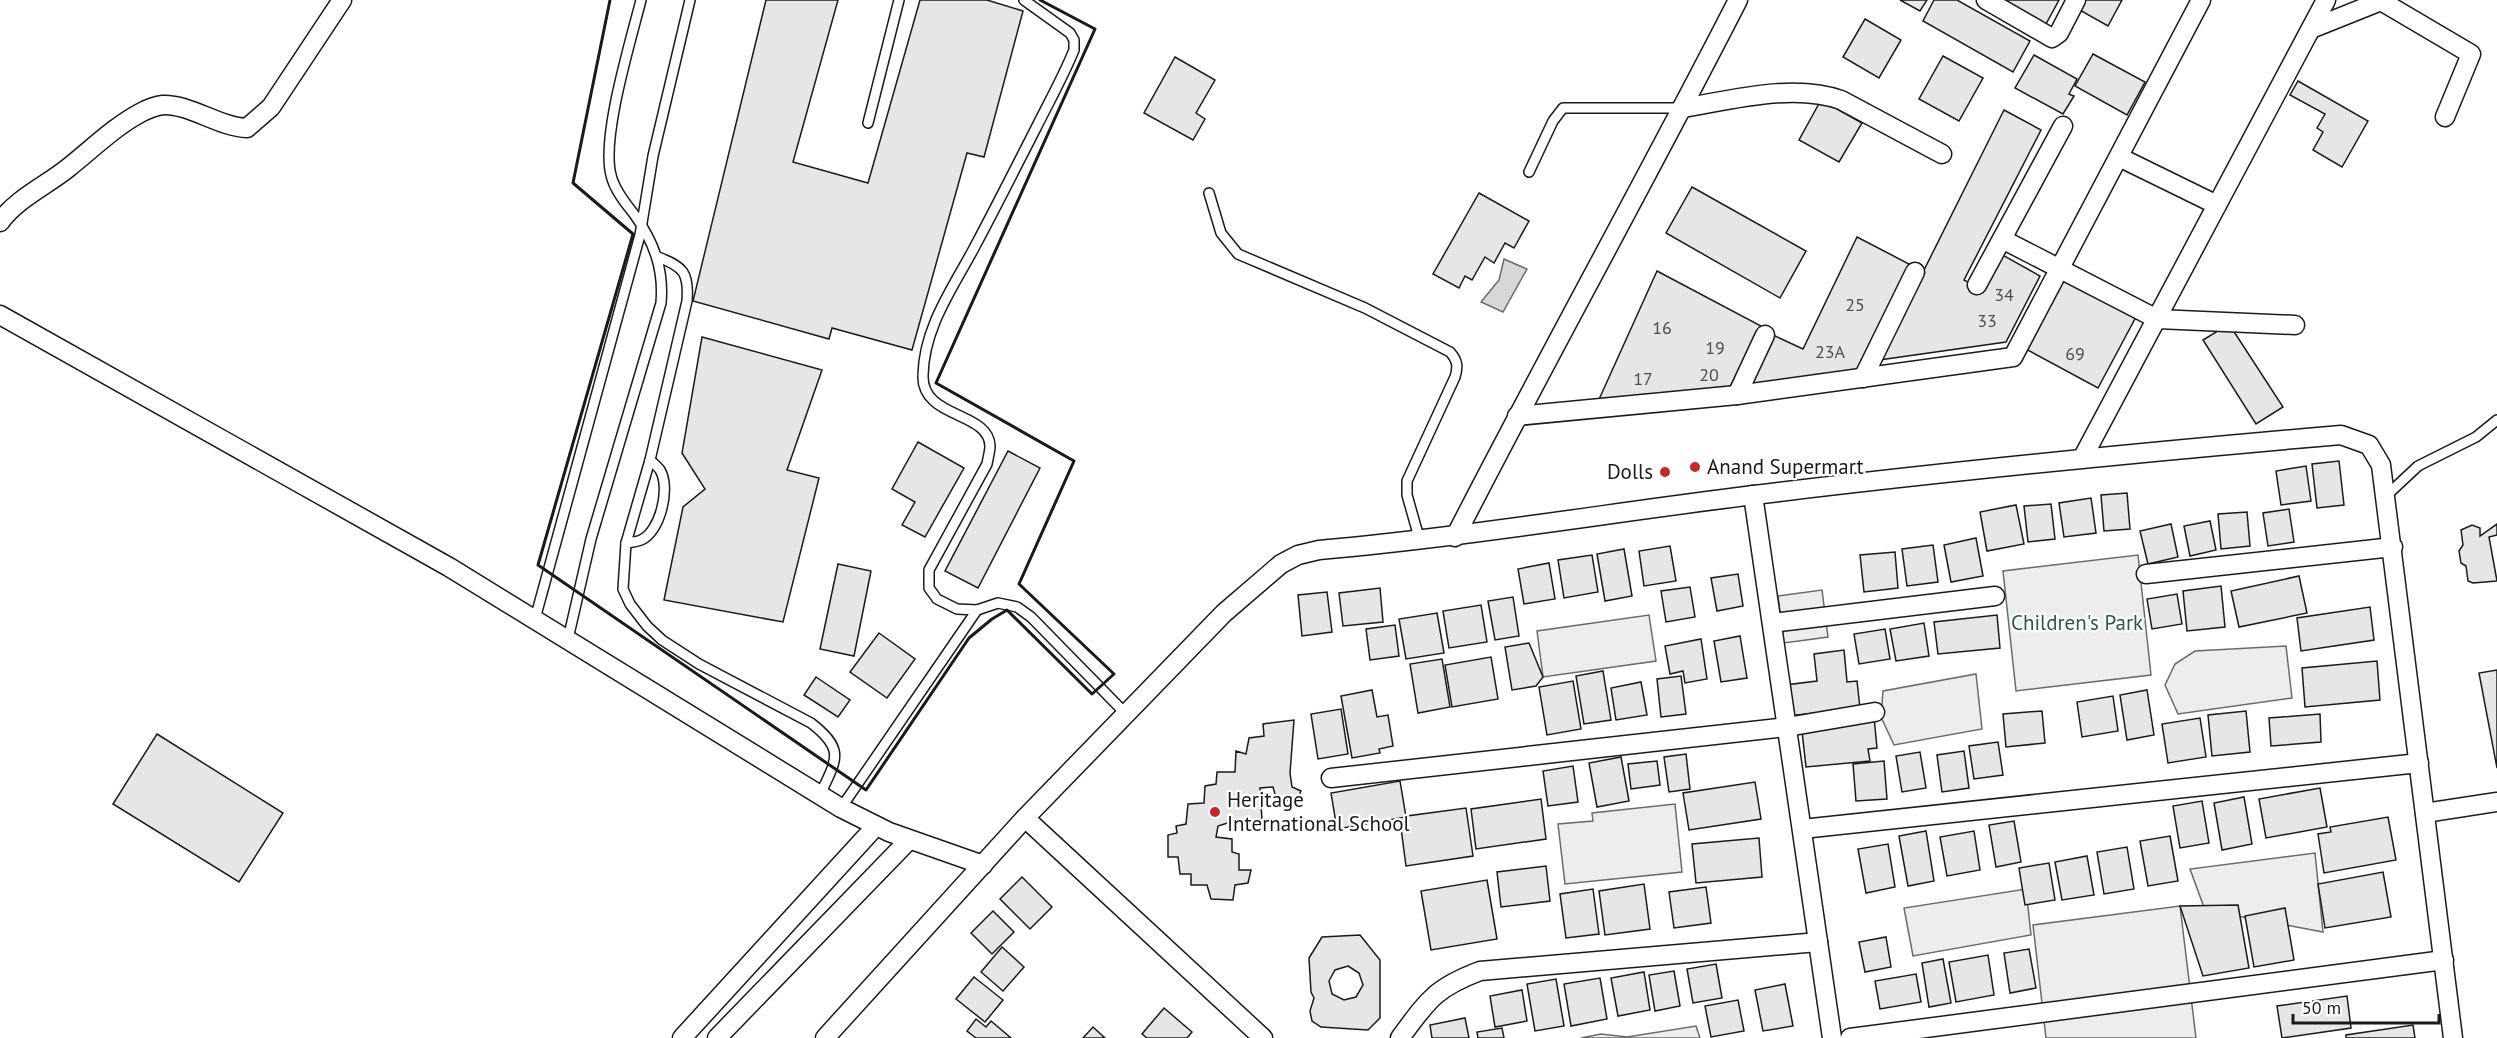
<svg xmlns="http://www.w3.org/2000/svg" width="2497" height="1038" viewBox="0 0 2497 1038" font-family="'PT Sans',sans-serif">
	<style>
		.built { fill: #ededed; stroke: #6a6a6a; stroke-width: 1.5 }
		.water { fill: #d7d7d7; stroke: #6a6a6a; stroke-width: 1.5 }
		.building { fill: #e6e6e6; stroke: #1a1a1a; stroke-width: 1.5; fill-rule: evenodd }
		.lines { fill: none; stroke-linecap: round; stroke-linejoin: round }
		.service-casing { stroke: #1a1a1a; stroke-width: 12 }
		.minor-casing { stroke: #1a1a1a; stroke-width: 21 }
		.service { stroke: #fff; stroke-width: 9 }
		.minor { stroke: #fff; stroke-width: 18 }
		.wall { stroke: #1a1a1a; stroke-width: 3 }
		.poi-dot { fill: #c62828; stroke: #fff; stroke-width: 2 }
		.labels { text-anchor: middle; stroke-width: 4.5; stroke-linejoin: round; paint-order: stroke }
		.number-label { font-size: 18px; fill: #4d4d4d }
		.poi-label { font-size: 21px; fill: #1a1a1a; stroke: #fff; text-anchor: start }
		.park-label { font-size: 21px; fill: #2b5a34; stroke: #fff }
	</style>
	<rect width="100%" height="100%" fill="#fff"/>
	<g class="built">
		<polygon points="2138,555 2151,675 2016,691 2003,571"/>
		<polygon points="1822,590 1828,637 1784,643 1778,596"/>
		<polygon points="1649,615 1656,661 1543,677 1537,631"/>
		<polygon points="2286,646 2292,698 2178,714 2165,685 2175,664 2195,651"/>
		<polygon points="1976,674 1982,729 1894,745 1881,717 1883,691"/>
		<polygon points="1675,804 1682,872 1565,884 1558,824 1593,821 1592,813"/>
		<polygon points="2315,853 2323,932 2205,910 2190,869"/>
		<polygon points="2026,889 2031,935 1913,956 1904,908"/>
		<polygon points="2180,906 2196,1038 2046,1038 2033,925"/>
		<polygon points="1696,1026 1700,1038 1581,1038 1601,1034 1627,1037"/>
	</g>
	<polygon class="water" points="1504,259 1527,269 1503,312 1481,302 1499,280"/>
	<g class="building">
		<polygon points="766,0 838,0 793,162 868,183 920,0 987,0 1023,11 984,157 967,153 912,350 832,328 829,339 693,301"/>
		<polygon points="1900,0 1927,0 1920,11"/>
		<polygon points="1934,0 1957,0 2030,41 2013,72 1923,21"/>
		<polygon points="2003,0 2059,0 2046,24"/>
		<polygon points="2080,0 2122,0 2108,26 2076,8"/>
		<polygon points="1865,19 1901,40 1879,78 1843,57"/>
		<polygon points="2093,54 2145,82 2127,115 2075,86"/>
		<polygon points="2034,55 2077,79 2069,94 2074,96 2063,114 2015,88"/>
		<polygon points="1943,56 1983,78 1959,121 1919,99"/>
		<polygon points="1175,57 1215,80 1196,113 1205,119 1193,140 1144,113"/>
		<polygon points="2298,81 2368,121 2342,167 2313,150 2323,132 2317,128 2325,114 2290,95"/>
		<polygon points="1821,100 1862,123 1839,162 1799,140"/>
		<polygon points="2004,110 2041,130 1964,280 1980,289 1999,253 2040,276 2006,342 1879,360"/>
		<polygon points="1692,187 1806,251 1780,298 1666,233"/>
		<polygon points="1479,193 1529,221 1514,248 1505,243 1494,263 1485,257 1472,280 1465,276 1459,288 1433,274"/>
		<polygon points="1857,237 1909,264 1856,371 1749,384 1773,335 1803,349"/>
		<polygon points="1657,271 1761,326 1729,389 1596,406"/>
		<polygon points="2064,276 2137,315 2098,388 2024,348"/>
		<polygon points="2229,324 2283,407 2256,424 2203,340"/>
		<polygon points="702,337 822,370 787,470 819,478 783,622 664,600 683,507 705,489 682,453"/>
		<polygon points="918,442 964,468 925,537 902,525 915,502 892,489"/>
		<polygon points="1008,451 1040,468 978,588 945,571"/>
		<polygon points="2339,461 2344,505 2317,508 2312,464"/>
		<polygon points="2306,466 2311,501 2281,505 2276,471"/>
		<polygon points="2127,493 2130,529 2104,531 2101,495"/>
		<polygon points="2091,498 2096,533 2064,537 2059,503"/>
		<polygon points="2051,504 2055,539 2028,542 2024,506"/>
		<polygon points="2016,505 2024,544 1987,551 1980,512"/>
		<polygon points="2289,509 2294,542 2268,546 2263,513"/>
		<polygon points="2247,512 2250,546 2221,549 2218,514"/>
		<polygon points="2210,521 2216,550 2190,556 2184,526"/>
		<polygon points="2171,524 2178,557 2148,564 2140,531"/>
		<polygon points="2497,524 2497,535 2489,537 2497,581 2473,583 2468,581 2466,566 2461,563 2459,551 2463,545 2461,530 2472,525 2480,528 2480,536"/>
		<polygon points="1976,538 1983,576 1951,582 1944,545"/>
		<polygon points="1933,545 1938,582 1907,586 1902,549"/>
		<polygon points="1670,546 1676,581 1644,586 1639,551"/>
		<polygon points="1624,549 1632,596 1605,601 1597,554"/>
		<polygon points="1895,552 1898,588 1864,592 1860,555"/>
		<polygon points="1592,555 1598,592 1564,598 1558,560"/>
		<polygon points="1549,563 1555,599 1524,604 1518,569"/>
		<polygon points="838,564 871,571 854,656 820,649"/>
		<polygon points="1738,574 1743,606 1717,611 1711,578"/>
		<polygon points="2299,576 2307,613 2239,627 2231,591"/>
		<polygon points="2221,586 2225,627 2187,631 2183,591"/>
		<polygon points="1690,587 1695,617 1666,622 1661,591"/>
		<polygon points="1380,588 1383,622 1343,626 1339,593"/>
		<polygon points="1327,592 1332,632 1302,636 1298,595"/>
		<polygon points="2177,594 2182,624 2152,629 2147,599"/>
		<polygon points="1513,597 1519,636 1495,640 1488,601"/>
		<polygon points="1481,605 1487,642 1449,648 1443,611"/>
		<polygon points="2370,607 2374,640 2301,651 2297,618"/>
		<polygon points="1437,613 1444,653 1406,659 1399,619"/>
		<polygon points="1997,615 2000,648 1938,654 1934,622"/>
		<polygon points="1924,623 1929,656 1896,661 1890,629"/>
		<polygon points="1395,625 1399,656 1370,660 1366,629"/>
		<polygon points="1885,629 1890,659 1859,664 1854,634"/>
		<polygon points="879,633 915,659 887,698 850,672"/>
		<polygon points="1740,636 1747,678 1721,682 1714,641"/>
		<polygon points="1701,639 1707,679 1685,683 1683,671 1670,674 1665,646"/>
		<polygon points="1529,643 1543,677 1536,686 1512,690 1505,647"/>
		<polygon points="1844,650 1847,682 1857,681 1860,708 1788,716 1785,685 1817,681 1814,654"/>
		<polygon points="1491,657 1498,699 1452,707 1445,665"/>
		<polygon points="1442,659 1450,707 1418,713 1410,664"/>
		<polygon points="2377,661 2380,700 2305,707 2302,668"/>
		<polygon points="2497,670 2497,768 2479,673"/>
		<polygon points="1603,671 1611,720 1584,724 1576,676"/>
		<polygon points="1681,676 1686,714 1661,717 1657,679"/>
		<polygon points="816,677 850,700 838,717 804,695"/>
		<polygon points="1573,681 1581,729 1547,735 1539,687"/>
		<polygon points="1641,682 1647,715 1616,720 1611,688"/>
		<polygon points="1372,690 1377,717 1388,715 1393,746 1379,749 1380,753 1352,758 1341,696"/>
		<polygon points="2147,690 2154,735 2127,740 2120,695"/>
		<polygon points="2113,696 2118,731 2082,737 2077,702"/>
		<polygon points="1341,709 1348,754 1318,759 1311,714"/>
		<polygon points="2042,711 2045,743 2006,747 2003,714"/>
		<polygon points="2246,711 2250,752 2212,756 2208,715"/>
		<polygon points="2320,714 2321,742 2271,746 2269,718"/>
		<polygon points="1874,717 1877,748 1868,749 1870,761 1806,767 1802,731"/>
		<polygon points="2200,718 2206,757 2168,763 2162,724"/>
		<polygon points="1294,720 1290,773 1292,787 1301,791 1297,800 1277,801 1273,787 1260,788 1262,820 1237,820 1218,826 1216,837 1232,839 1232,852 1239,854 1239,870 1251,870 1248,883 1235,885 1233,900 1211,899 1207,885 1191,885 1191,874 1180,874 1178,857 1168,857 1168,835 1177,833 1176,826 1186,824 1188,804 1204,803 1205,786 1216,784 1217,772 1235,772 1236,751 1246,754 1249,738 1264,736 1263,724"/>
		<polygon points="157,734 283,813 239,882 113,804"/>
		<polygon points="1998,742 2003,775 1974,779 1969,746"/>
		<polygon points="1964,751 1969,788 1942,792 1937,755"/>
		<polygon points="1920,752 1926,788 1902,792 1896,756"/>
		<polygon points="1686,754 1690,789 1669,792 1664,757"/>
		<polygon points="1621,757 1629,801 1597,807 1589,763"/>
		<polygon points="1657,761 1660,785 1631,789 1628,764"/>
		<polygon points="1884,761 1887,799 1856,801 1853,764"/>
		<polygon points="1573,766 1578,802 1548,806 1543,771"/>
		<polygon points="1400,781 1406,817 1337,829 1331,793"/>
		<polygon points="1755,782 1761,819 1689,830 1683,793"/>
		<polygon points="2320,788 2327,827 2266,838 2259,799"/>
		<polygon points="2244,797 2252,844 2222,850 2214,803"/>
		<polygon points="1541,799 1546,839 1476,849 1471,809"/>
		<polygon points="2202,801 2209,843 2180,848 2173,806"/>
		<polygon points="1466,808 1473,856 1406,866 1401,828 1408,827 1407,816"/>
		<polygon points="2388,817 2396,860 2324,873 2318,834 2331,832 2330,827"/>
		<polygon points="2014,821 2021,862 1996,867 1989,825"/>
		<polygon points="1926,831 1934,881 1908,886 1899,836"/>
		<polygon points="1974,831 1980,870 1947,876 1940,837"/>
		<polygon points="2170,836 2178,881 2148,886 2140,841"/>
		<polygon points="1759,838 1762,877 1696,883 1692,844"/>
		<polygon points="1888,844 1895,887 1866,893 1858,849"/>
		<polygon points="2127,847 2134,889 2104,894 2097,852"/>
		<polygon points="2087,856 2094,895 2062,900 2055,862"/>
		<polygon points="2049,863 2055,900 2025,905 2019,868"/>
		<polygon points="1546,866 1550,901 1501,907 1497,872"/>
		<polygon points="2383,872 2391,917 2325,928 2318,884"/>
		<polygon points="1022,877 1052,907 1030,929 1000,899"/>
		<polygon points="1487,880 1497,939 1431,950 1421,891"/>
		<polygon points="1644,884 1650,929 1605,935 1599,891"/>
		<polygon points="1706,887 1711,923 1674,928 1669,892"/>
		<polygon points="1593,889 1599,934 1566,938 1560,894"/>
		<polygon points="2238,905 2249,968 2203,976 2180,906"/>
		<polygon points="2285,908 2294,960 2254,967 2245,916"/>
		<polygon points="993,911 1014,932 992,954 971,933"/>
		<path d="M1360 935 1380 960V1018L1368 1030 1321 1027 1312 1021 1310 1011 1314 998 1311 992 1309 958 1322 937ZM1348 966 1359 973 1363 985 1356 997 1344 1000 1332 994 1329 981 1335 970Z"/>
		<polygon points="1886,937 1891,967 1865,972 1859,942"/>
		<polygon points="1002,947 1024,967 1003,991 981,972"/>
		<polygon points="2029,949 2036,988 2010,993 2004,953"/>
		<polygon points="1988,955 1994,995 1956,1002 1949,962"/>
		<polygon points="1943,959 1951,1003 1929,1007 1922,963"/>
		<polygon points="1716,964 1722,998 1693,1003 1687,969"/>
		<polygon points="1674,971 1680,1006 1655,1011 1649,975"/>
		<polygon points="1644,972 1650,1010 1618,1016 1611,978"/>
		<polygon points="1916,974 1921,1002 1880,1009 1875,981"/>
		<polygon points="974,977 1003,1000 985,1022 956,999"/>
		<polygon points="1600,978 1607,1019 1571,1026 1564,984"/>
		<polygon points="1556,979 1564,1026 1535,1031 1527,984"/>
		<polygon points="1785,984 1793,1026 1763,1031 1755,990"/>
		<polygon points="1522,990 1527,1021 1495,1027 1490,996"/>
		<polygon points="2347,996 2351,1028 2282,1038 2277,1006"/>
		<polygon points="1738,1000 1744,1031 1711,1037 1705,1006"/>
		<polygon points="1164,1008 1192,1032 1187,1038 1147,1038 1142,1034"/>
		<polygon points="1465,1018 1469,1038 1432,1038 1430,1025"/>
		<polygon points="976,1019 986,1027 991,1021 1011,1038 976,1038 967,1031"/>
		<polygon points="2413,1025 2415,1038 2346,1038 2346,1035"/>
		<polygon points="1093,1027 1105,1038 1083,1038"/>
		<polygon points="1502,1028 1504,1038 1478,1038 1477,1032"/>
	</g>
	<g class="lines">
		<defs>
			<g id="service">
				<path d="M1024 0 1070 33 1074 40V50C1063 77 1049 102 1036 128 1015 169 995 209 973 250 952 289 924 328 923 375 921 419 989 411 990 446 990 451 988 458 987 464L929 570V588L937 599 957 609 977 610 998 603 1017 607 1031 617 1126 714"/>
				<polyline points="868,123 899,0"/>
				<polyline points="1529,172 1553,121 1563,108 1683,108"/>
				<path d="M1209 193 1221 233 1238 254 1365 308 1450 352C1458 361 1458 367 1455 377L1407 481V495L1420 541"/>
				<path d="M658 257C684 267 689 273 687 301L650 460 626 543 623 589 630 604 647 626 662 640 699 664 811 723C846 750 836 760 820 795"/>
				<polyline points="2386,496 2418,466 2476,437 2497,420"/>
				<path d="M626 543C631 542 637 542 641 540 660 532 671 488 660 470 658 467 653 463 650 460"/>
				<polyline points="535,619 640,235 653,156 690,0"/>
				<path d="M568 639 591 539 661 303C664 269 654 242 634 214 625 203 614 189 611 175 601 137 631 40 641 0"/>
				<polyline points="841,808 977,610"/>
			</g>
			<g id="minor">
				<polyline points="1986,0 2052,38 2059,33 2076,0"/>
				<polyline points="2311,29 2381,1 2471,54 2445,117"/>
				<path d="M1683 108C1731 100 1794 83 1841 100L1942 154"/>
				<polyline points="2119,157 2217,205"/>
				<path d="M0 222C16 199 47 185 68 168 92 149 115 126 142 112 148 109 156 106 163 105 190 104 219 127 247 128L271 107 342 0"/>
				<polyline points="2002,239 2157,319 2295,325"/>
				<polyline points="1977,285 2063,126"/>
				<polyline points="0,315 449,567 841,808 889,832 983,865"/>
				<polyline points="1863,378 1915,272"/>
				<polyline points="1737,395 1765,335"/>
				<polyline points="1517,416 1737,395 2013,357 2201,0"/>
				<polyline points="2083,457 2326,0"/>
				<polyline points="1753,495 1832,1038"/>
				<path d="M1455 537C1547 357 1646 180 1738 0"/>
				<polyline points="2146,574 2393,547"/>
				<polyline points="1772,623 1995,596"/>
				<polyline points="1331,778 1787,727 1875,712"/>
				<polyline points="2425,813 2497,802"/>
				<polyline points="1025,818 1263,1038"/>
				<polyline points="1802,829 2419,763"/>
				<polyline points="682,1038 876,826"/>
				<polyline points="717,1038 909,840"/>
				<path d="M825 1038 1025 818 1224 613 1281 564 1298 555 1319 550C1465 537 1609 513 1754 495 1949 471 2145 452 2341 435L2369 445 2381 465 2453 1038"/>
				<path d="M1400 1038C1428 1000 1435 988 1480 971L1818 942"/>
				<polyline points="1850,1038 2444,960"/>
			</g>
		</defs>
		<use href="#service" class="service-casing"/>
		<use href="#minor" class="minor-casing"/>
		<use href="#service" class="service"/>
		<use href="#minor" class="minor"/>
		<polyline class="wall" points="610,0 573,183 633,234 538,565 866,790 969,638 992,619 1007,610 1092,694 1114,674 1019,584 1074,461 936,383 1095,29 1040,0"/>
	</g>
	<g class="poi-dot">
		<circle cx="1695" cy="467" r="6"/>
		<circle cx="1665" cy="472" r="6"/>
		<circle cx="1215" cy="812" r="6"/>
	</g>
	<g class="labels">
		<g class="number-label">
			<text x="2004" y="301">34</text>
			<text x="1855" y="311">25</text>
			<text x="1987" y="327">33</text>
			<text x="1662" y="334">16</text>
			<text x="1715" y="354">19</text>
			<text x="1830" y="358">23A</text>
			<text x="2075" y="360">69</text>
			<text x="1709" y="381">20</text>
			<text x="1643" y="385">17</text>
		</g>
		<g class="poi-label">
			<text x="1707" y="474">Anand Supermart</text>
			<text x="1653" y="479" text-anchor="end">Dolls</text>
			<text x="1227" y="807">Heritage<tspan x="1227" dy="24">International School</tspan></text>
		</g>
		<g class="park-label">
			<text x="2077" y="630">Children's Park</text>
		</g>
	</g>
	<path d="M2293 1014v9h146v-9" fill="none" stroke="#1a1a1a" stroke-width="3"/>
	<text x="2302" y="1014" font-size="18" fill="#1a1a1a" stroke="#ffffff" stroke-width="4.5" paint-order="stroke">50 m</text>
</svg>
